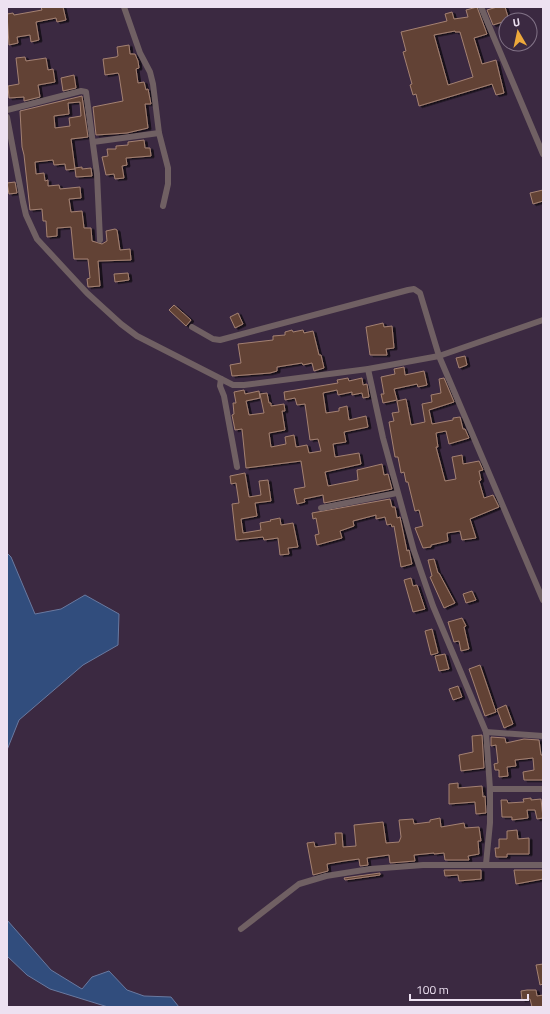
<svg xmlns="http://www.w3.org/2000/svg" width="550" height="1014" viewBox="0 0 550 1014" font-family="'Titillium Web',sans-serif">
	<style>
		.water { fill: #314d7d; stroke: #6979a0 }
		.building { fill: #624335; stroke: #a48172; fill-rule: evenodd; filter: url(#shadow) }
		.lines { fill: none; stroke-linecap: round; stroke-linejoin: round }
		.minor { stroke: #706063; stroke-width: 6 }
	</style>
	<defs>
		<filter id="shadow"><feDropShadow dx="3" dy="1.5" stdDeviation="0" flood-color="#0009"/></filter>
	</defs>
	<rect width="100%" height="100%" fill="#3b2941"/>
	<g class="water">
		<polygon points="7,553 11,557 35,614 61,609 85,595 119,614 118,645 83,665 19,720 7,750"/>
		<polygon points="7,920 51,970 82,989 92,977 109,971 127,990 144,996 171,997 179,1007 108,1007 50,989 27,975 7,956"/>
	</g>
	<g class="building">
		<polygon points="41,7 63,7 66,20 57,22 56,18 36,22 39,40 31,42 30,35 17,37 18,43 9,45 7,14 13,13 14,15 42,10"/>
		<path d="M477 7 487 34 474 38 482 64 496 60 504 93 496 95 492 84 419 106 416 94 413 95 410 85 412 84 403 52 406 51 401 32 447 21 445 14 452 12 454 19 468 17 466 10ZM455 31V32H460L473 77 448 85 434 35Z"/>
		<polygon points="497,7 505,7 509,20 493,25 487,10"/>
		<polygon points="129,45 130,54 135,54 138,61 139,68 136,69 138,83 144,82 146,90 148,89 151,104 145,104 148,128 127,133 96,135 93,107 123,101 119,75 118,73 105,75 103,59 116,57 118,56 117,47"/>
		<polygon points="25,57 26,61 46,58 48,70 53,69 55,82 38,85 40,97 24,101 24,97 9,98 8,86 19,84 16,58"/>
		<polygon points="74,75 76,88 63,91 61,78"/>
		<path d="M82 96 88 137 71 139 75 169 66 170 65 164 54 165 53 160 35 162 36 174 44 173 45 181 48 180V186L59 185 60 189 80 187 81 198 69 199 71 212 82 211 84 228H91L92 241 102 244 107 241 106 231 115 229 117 230 120 250 130 249 131 260 98 261 100 286 88 287 87 279 90 278 88 259H74L71 227 57 228V236L47 237 46 221H43L42 209 30 210 24 155 22 147 20 111ZM80 102 81 116 69 118 70 126 55 128 54 116 69 114 68 103Z"/>
		<polygon points="144,140 145,148 150,148 151,156 126,158 127,165 122,166 124,178 115,179 114,174 106,175 102,157 108,156 107,149 116,149 116,146 128,145 128,142"/>
		<polygon points="82,167 82,169 91,168 92,176 76,177 75,168"/>
		<polygon points="15,182 17,193 9,194 7,183"/>
		<polygon points="543,190 543,201 533,204 530,193"/>
		<polygon points="128,273 129,280 115,282 114,274"/>
		<polygon points="174,305 191,320 186,326 169,310"/>
		<polygon points="238,313 243,324 235,328 230,317"/>
		<polygon points="383,323 384,327 392,326 394,348 386,349 387,355 370,355 366,327"/>
		<polygon points="292,330 293,332 303,330 304,333 313,331 319,355 321,355 324,368 314,371 312,363 303,365 302,363 277,367 277,371 270,373 232,376 230,365 241,363 238,344 273,340 273,336 285,335 285,332"/>
		<polygon points="465,356 467,365 459,368 456,358"/>
		<polygon points="404,367 405,375 424,371 427,385 418,387 417,384 394,389 397,400 383,403 381,394 384,394 381,377 395,374 394,369"/>
		<polygon points="348,378 349,381 362,378 363,385 367,384 369,397 363,398 362,393 352,395 352,392 338,395 337,390 323,393 326,413 339,411 339,408 347,406 349,420 366,416 368,427 344,432 346,442 333,444 335,457 359,453 361,464 325,472 328,486 358,480 357,470 382,464 384,475 388,474 392,489 324,503 323,495 304,499 305,502 297,504 294,489 305,487 301,461 246,468 242,429 235,430 232,415 234,414 233,403 236,403 234,392 244,390 245,394 259,391 260,398 246,401 249,415 264,413 260,394 267,393 269,403 271,403 271,406 284,404 285,411 282,411 285,430 269,433 271,447 286,444 285,437 294,435 296,447 307,445 309,453 321,451 318,439 310,440 305,404 297,405 295,398 285,400 284,392 338,383 337,380"/>
		<polygon points="444,378 454,402 429,410 432,424 453,420 453,418 460,417 463,429 465,429 469,438 449,444 446,431 436,433 438,447 436,447 445,481 456,479 452,457 462,455 463,464 479,461 483,470 479,471 481,480 479,481 484,498 493,495 499,507 470,519 476,538 462,540 460,531 447,533 448,541 431,545 431,547 423,548 415,528 423,526 419,510 415,511 408,482 406,482 404,472 401,473 398,457 395,457 389,422 394,421 392,413 399,412 397,401 406,399 411,425 425,422 422,404 432,402 431,395 441,393 439,379"/>
		<polygon points="245,473 249,497 261,495 259,481 268,480 271,501 255,503 257,516 241,519 243,533 261,530 260,523 271,521 270,520 280,518 281,525 293,523 298,547 288,548 289,554 280,555 278,538 264,540 263,537 236,540 232,504 239,503 236,483 231,484 230,476"/>
		<polygon points="390,499 392,507 395,507 397,518 400,517 407,551 409,550 412,564 401,567 394,526 392,527 391,524 387,525 385,517 376,519 376,515 353,521 354,526 340,531 342,538 317,545 315,535 319,534 316,518 313,519 312,513"/>
		<polygon points="434,559 438,573 439,573 455,603 444,608 430,577 432,576 428,560"/>
		<polygon points="411,578 413,586 417,585 425,609 413,612 404,580"/>
		<polygon points="472,591 476,600 466,603 463,594"/>
		<polygon points="462,618 466,626 464,627 469,649 461,651 459,641 454,642 448,622"/>
		<polygon points="432,629 438,653 431,655 425,631"/>
		<polygon points="445,654 449,669 439,671 435,656"/>
		<polygon points="480,665 496,712 485,716 469,669"/>
		<polygon points="458,686 462,697 453,700 449,689"/>
		<polygon points="506,705 513,724 504,728 497,709"/>
		<polygon points="482,735 484,768 461,771 459,755 473,752 472,736"/>
		<polygon points="491,737 505,738 506,743 524,739 539,740 541,755 543,755 543,780 524,780 523,772 534,770 533,758 515,760 516,766 507,767 508,776 499,777 499,770 495,770 494,764 498,763 496,745 491,746"/>
		<polygon points="458,783 458,788 482,786 483,797 485,796 486,813 476,814 475,802 449,804 449,784"/>
		<polygon points="531,798 531,800 541,799 543,818 537,819 535,810 527,810 528,818 512,820 512,817 502,817 501,800 507,800 508,803 524,802 523,799"/>
		<polygon points="440,818 441,827 464,823 465,828 479,827 481,841 478,841 479,854 468,856 469,860 445,860 444,853 434,854 434,853 414,855 415,861 390,863 389,855 367,858 368,865 360,866 359,859 344,861 327,864 328,871 313,875 307,843 314,842 315,847 336,844 335,833 342,833 343,847 356,846 354,825 383,822 386,843 399,842 401,837 399,820 413,819 414,824 430,822 430,820"/>
		<polygon points="517,830 518,839 529,838 529,854 507,854 507,857 496,857 495,848 499,848 499,839 507,839 507,831"/>
		<polygon points="444,870 481,870 481,879 459,881 458,875 445,876"/>
		<polygon points="514,870 543,870 543,879 516,884"/>
		<polygon points="380,873 380,875 345,880 344,878"/>
		<polygon points="543,964 543,984 540,985 536,965"/>
		<polygon points="527,990 536,990 537,996 543,995 543,1007 532,1007 530,999 522,1000 521,991"/>
	</g>
	<g class="lines">
		<g class="minor">
			<polyline points="124,7 140,53 150,72 153,84 159,133 168,168 168,184 163,206"/>
			<polyline points="481,7 543,154"/>
			<polyline points="7,110 81,91 86,92 97,174 100,240"/>
			<polyline points="7,117 23,202 26,215 37,239 87,293 121,324 137,336 233,385 244,385 368,369 439,356 543,320"/>
			<polyline points="93,142 159,133"/>
			<polyline points="192,327 213,339 220,340 408,290 414,289 420,293 439,356 543,600"/>
			<polyline points="368,369 383,438 414,551 433,606 486,732 490,789"/>
			<polyline points="221,379 220,386 224,396 237,467"/>
			<polyline points="321,508 397,493"/>
			<polyline points="486,732 543,736"/>
			<polyline points="486,864 490,823 490,789 543,789"/>
			<polyline points="241,929 299,884 326,876 370,869 423,865 543,865"/>
		</g>
	</g>
	<rect width="550" height="1014" fill="none" stroke="#ede1f1" stroke-width="16"/>
	<g transform="translate(518 32) rotate(351)"><circle r="19" fill="#3b2941" stroke="#827387"/>
	<path d="M0-3L7 15L0 10L-7 15Z" fill="#eda83b"/>
	<text y="-6" font-size="11" font-weight="bold" text-anchor="middle" fill="#ede1f1">U</text>
	</g>
	<path d="M410 994v6h118v-6" fill="none" stroke="#ede1f1" stroke-width="2"/>
	<text x="416" y="994" font-size="12" fill="#ede1f1" stroke="#3b2941" stroke-width="3" paint-order="stroke">100 m</text>
</svg>
